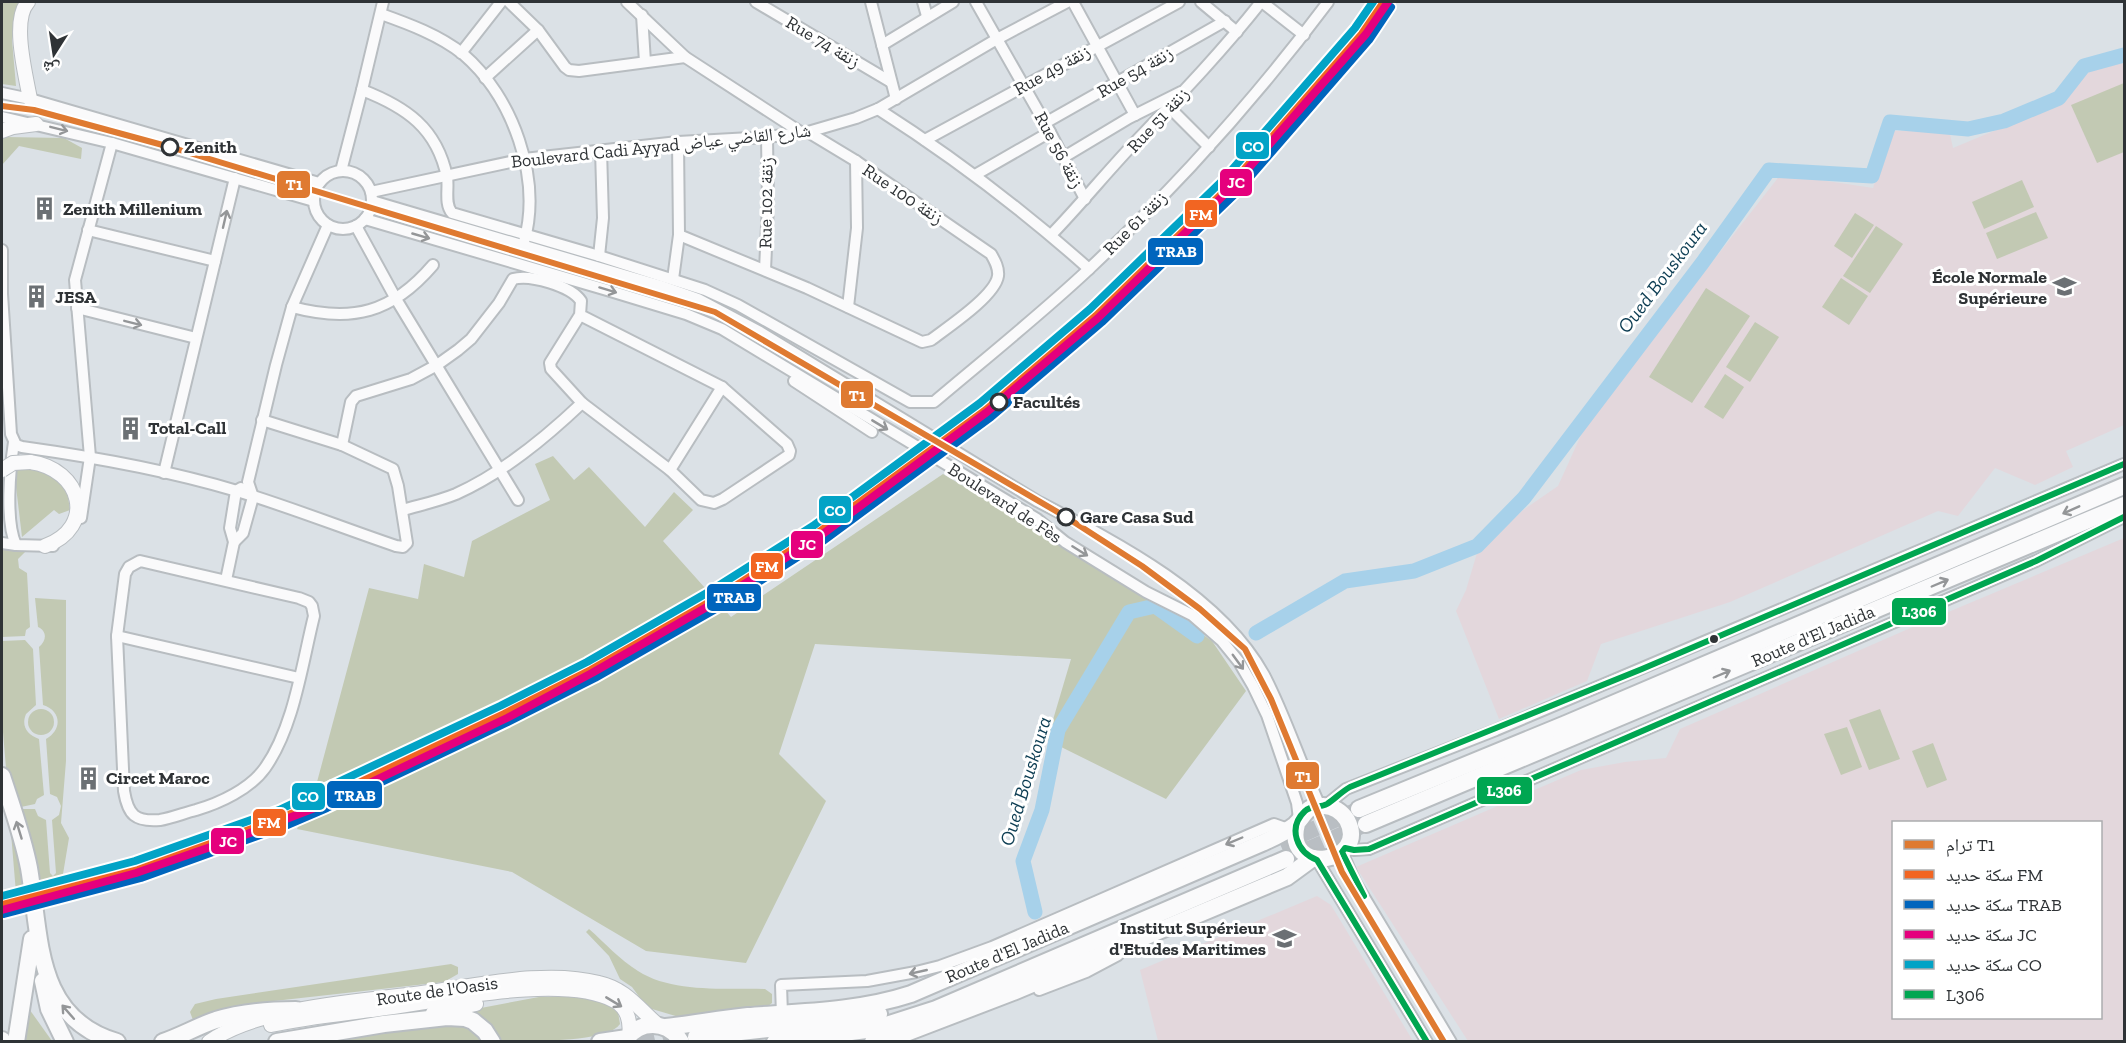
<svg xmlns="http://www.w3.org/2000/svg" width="2126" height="1043" viewBox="0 0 2126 1043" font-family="'Zilla Slab','Noto Naskh Arabic',serif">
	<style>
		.education { fill: #e3d7dc; fill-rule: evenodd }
		.green { fill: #c2c9b3 }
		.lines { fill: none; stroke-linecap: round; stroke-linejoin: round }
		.river { stroke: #a7d1ea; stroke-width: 15 }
		.highway-tunnel { stroke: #b9bec3; stroke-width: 16; stroke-dasharray: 16 8; stroke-linecap: butt }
		.minor-casing { stroke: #b8bdc1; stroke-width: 14 }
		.major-casing { stroke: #b8bdc1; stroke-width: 16 }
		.highway-casing { stroke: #b8bdc1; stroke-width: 20 }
		.minor { stroke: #fafafb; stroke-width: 10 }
		.major { stroke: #fafafb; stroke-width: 14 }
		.highway { stroke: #fafafb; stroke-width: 16 }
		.major-bridge-casing { stroke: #b8bdc1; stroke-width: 16; stroke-linecap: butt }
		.major-bridge { stroke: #fafafb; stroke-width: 14 }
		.bus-1-casing { stroke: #fff; stroke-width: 10 }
		.bus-1 { stroke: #00a651; stroke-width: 6 }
		.rail-1-casing { stroke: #fff; stroke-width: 12 }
		.rail-2-casing { stroke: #fff; stroke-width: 12 }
		.rail-3-casing { stroke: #fff; stroke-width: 12 }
		.rail-4-casing { stroke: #fff; stroke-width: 12 }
		.rail-1 { stroke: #f26522; stroke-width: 8 }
		.rail-2 { stroke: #0065bd; stroke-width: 8 }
		.rail-3 { stroke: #e5007d; stroke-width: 8 }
		.rail-4 { stroke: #02a3c6; stroke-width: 8 }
		.tram-1-casing { stroke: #fff; stroke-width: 10 }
		.tram-1 { stroke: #df7a31; stroke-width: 6 }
		.oneway { stroke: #949698 }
		.stop-dot { fill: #fff; stroke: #2f3336; stroke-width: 3 }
		.bus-dot { fill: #2f3336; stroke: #fff; stroke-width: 2 }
		.labels { text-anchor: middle; stroke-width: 6; stroke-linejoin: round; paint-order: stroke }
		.street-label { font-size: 18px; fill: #2f3336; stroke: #fff }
		.stop-label { font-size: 18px; font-weight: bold; fill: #2f3336; stroke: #fff; text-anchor: start }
		.poi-label { font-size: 18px; font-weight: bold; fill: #2f3336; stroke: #fff; text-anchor: start }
		.water-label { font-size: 20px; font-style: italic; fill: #0b3c52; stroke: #fff }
		.line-badge { stroke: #fff; stroke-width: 2 }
		.badge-label { font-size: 16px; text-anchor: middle; font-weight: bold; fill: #fff }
	</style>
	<rect width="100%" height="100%" fill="#dbe1e6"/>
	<g class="education">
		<polygon points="2124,57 2124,425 2066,451 2073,467 2035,485 1995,468 1958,516 1938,511 1730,602 1601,644 1587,681 1499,719 1456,611 1466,590 1477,553 1522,511 1558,486 1582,433 1623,376 1781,174 1873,188 1890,131 1949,130 1953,148 2066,101 2084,69"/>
		<path d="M2124 538V1041H1468L1356 867 1581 770 1625 762 1666 758 1680 729 1915 626ZM1894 822H2100V1018H1894Z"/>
		<polygon points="1317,896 1331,905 1413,1041 1158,1041 1140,970"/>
	</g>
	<g class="green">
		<polygon points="2,2 21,2 12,40 16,86 2,84"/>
		<polygon points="2124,83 2124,152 2097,163 2071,105"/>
		<polygon points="4,130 6,137 64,138 82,148 81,159 19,146 2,165 2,132"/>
		<polygon points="2022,180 2034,207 1984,229 1972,202"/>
		<polygon points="2036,212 2048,238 1997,259 1986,233"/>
		<polygon points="1855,213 1874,225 1852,258 1834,246"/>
		<polygon points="1876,226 1903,244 1870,293 1843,276"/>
		<polygon points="1841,278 1868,296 1849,325 1822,307"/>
		<polygon points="1706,288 1750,316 1692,403 1649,377"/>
		<polygon points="1755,322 1779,337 1750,382 1726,367"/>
		<polygon points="1725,374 1744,387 1723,419 1704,407"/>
		<polygon points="553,456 574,480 589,467 645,527 674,492 693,510 663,541 731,617 943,474 1153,599 1212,641 1246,691 1166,799 1047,740 1071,659 815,644 779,754 826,801 746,963 646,951 512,872 297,829 317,782 369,588 418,599 424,564 464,577 472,541 550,500 535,464"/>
		<polygon points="24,467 47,471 67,490 70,510 59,514 54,510 22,537 14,470"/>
		<polygon points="7,547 28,549 18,559 19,568 27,573 30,627 26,630 25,636 2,637 2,548 4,549"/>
		<path d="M35 598 66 600V761L61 823 69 838 62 880 16 893 9 809H35L38 816 46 820 50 873 53 876 56 873 52 820 59 815 61 806 57 797 50 794 46 739C62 730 62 711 43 705L39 647C47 640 47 631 38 627Z"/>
		<path d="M25 640 33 649 36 705 26 714C21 726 27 735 39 739L44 795 37 799 35 804 21 807 9 804 2 720V641Z"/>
		<circle cx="41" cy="722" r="13"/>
		<polygon points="1880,709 1900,759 1869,770 1849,720"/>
		<polygon points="1847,727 1862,767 1841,775 1824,734"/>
		<polygon points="1933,743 1947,780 1927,788 1912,751"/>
		<path d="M589 929C605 943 620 960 638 971 672 993 725 988 765 989L772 994V1003L767 1007 733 1009 679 1017 652 1009 643 1002 632 987 620 979 609 956 586 932Z"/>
		<polygon points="451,964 458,967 458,974 444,982 248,1004 220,1010 193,1020 190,1012 195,1004 216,999"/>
		<path d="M539 997C561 996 603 995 618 1012L620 1024C608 1043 527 1041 501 1041L491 1026 465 1011Z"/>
		<polygon points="27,1006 52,1041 23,1042"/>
		<polygon points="441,1023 462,1023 488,1042 318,1042"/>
	</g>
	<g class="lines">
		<g class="river">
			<polyline points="1256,633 1345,581 1414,571 1477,546 1524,498 1703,262 1769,170 1872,176 1890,122 1968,129 2004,121 2059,98 2084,66 2124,55"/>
			<polyline points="1035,912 1023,861 1042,810 1058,730 1129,612 1155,606 1197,636"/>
		</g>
		<g class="highway-tunnel">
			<polyline points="1280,844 1355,811"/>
			<polyline points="1286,859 1366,824"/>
			<polyline points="639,1042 683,1032"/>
		</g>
		<defs>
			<g id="minor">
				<polyline points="509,2 538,30 565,67 569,70 579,71 685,57"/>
				<polyline points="627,2 685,57 802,133"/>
				<polyline points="756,2 891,82"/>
				<polyline points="871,2 896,99"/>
				<polyline points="923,2 927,16"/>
				<polyline points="976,2 1050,132 1085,199"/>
				<polyline points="1073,2 1135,115"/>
				<polyline points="1201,2 1237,32"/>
				<polyline points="1262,2 1304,35"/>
				<path d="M381 14C409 24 439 35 463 54 513 97 542 178 524 242"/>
				<polyline points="642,15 645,62"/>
				<polyline points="882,45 953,2"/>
				<polyline points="461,53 501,2"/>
				<polyline points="485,78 538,30"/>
				<path d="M362 90C406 107 437 128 447 177 449 188 444 204 452 213L599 256 705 290 738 305 910 402H934C986 358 1040 315 1089 269 1176 187 1257 97 1328 2"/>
				<polyline points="2,93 30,99 319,183"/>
				<polyline points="1170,108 1209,147"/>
				<path d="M878 109C953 157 1023 210 1089 269"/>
				<polyline points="2,117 112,143 314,201"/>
				<polyline points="1045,123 1225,21"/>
				<polyline points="925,140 1179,2"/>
				<polyline points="1064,157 1129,118 1181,92"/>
				<circle cx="343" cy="200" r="29"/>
				<polyline points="341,171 362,90 383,2"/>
				<polyline points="975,175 1050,132"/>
				<polyline points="371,192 524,159 678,142 767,137 808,132 856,118 878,109 997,39 1067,2"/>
				<path d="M372 201 661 286 698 299 760 332 1037 501C1116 542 1220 595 1264 675 1286 717 1300 763 1320 806"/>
				<polyline points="365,219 607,290 686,314 722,329 1037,519 1065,542 1146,592 1192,615 1222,641 1239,662 1253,686 1267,715 1297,803 1299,819"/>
				<polyline points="356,226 396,299 518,500"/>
				<polyline points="88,230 215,261"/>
				<path d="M679 235 807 288 922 342 931 340C948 327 995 296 998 276 999 268 995 261 991 254L856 161 808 132"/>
				<path d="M1051 235C1082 203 1110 168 1141 136 1183 92 1224 49 1261 2"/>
				<path d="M2 250V294L11 434 16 445 22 447C94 457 167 470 237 491 290 507 343 528 396 546L403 547 407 543 398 486 393 469 342 445 262 420"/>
				<polyline points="599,256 603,218 601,150"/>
				<polyline points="765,270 768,204 767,137"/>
				<polyline points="673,279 679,235 678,142"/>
				<path d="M292 307C352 323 392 313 433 265"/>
				<polyline points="848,307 857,228 856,161"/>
				<polyline points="77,308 196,338"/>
				<polyline points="794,381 872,432"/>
				<path d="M14 442C10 469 5 521 16 545"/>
				<path d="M342 445 351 402 356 396 411 379 437 365 458 350 471 339 499 303 513 279C530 274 571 286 581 301L580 315 550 363 551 369 582 403 670 470 701 500 714 503 723 499 789 455 790 451 787 444 722 387 580 315"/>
				<polyline points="670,470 722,387"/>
				<polyline points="164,473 235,178"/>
				<path d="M403 510C420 505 439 501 456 494 503 473 545 438 582 403"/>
				<polyline points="81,518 90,457 75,280 112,143"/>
				<polyline points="234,542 243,533 253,497 248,482 276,365 292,307 328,225"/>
				<polyline points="2,543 16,545 53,546"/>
				<path d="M140 561 299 598 309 602 312 606 314 616C302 664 294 727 265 768 250 789 220 803 196 810 184 813 172 818 160 820 135 822 128 815 124 791L117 636 125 574 129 567Z"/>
				<polyline points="226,580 234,542 230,528 236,491 241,488"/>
				<polyline points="117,636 299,678"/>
				<polyline points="1325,806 1346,789 1496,730 2124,464"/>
				<polyline points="1345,848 1354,850 1369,849 2036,561 2124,517"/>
				<polyline points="1342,852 1355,882 1451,1042"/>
				<polyline points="1317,860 1427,1042"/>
				<polyline points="1039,990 1086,972 1118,955"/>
				<polyline points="782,1015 781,985 867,981 916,972 940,966 992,947 1274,824 1288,829"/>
			</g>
			<g id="major">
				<path d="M28 2C11 20 26 76 30 99"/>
				<polyline points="2,131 13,127 36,124"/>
				<path d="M30 462C82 469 97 527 45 546"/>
				<polyline points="433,1013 476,1004"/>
				<path d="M271 1025C311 1016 353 1013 393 1007 449 999 566 974 615 1001 628 1008 631 1023 629 1036"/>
				<path d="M209 1042C259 1006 361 1002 422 993 477 986 545 969 599 983 626 989 638 1008 658 1025"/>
			</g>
			<g id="highway">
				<path d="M2 776C12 807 23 837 29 868 41 937 34 1018 117 1042"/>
				<polyline points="1359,809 1566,724 2124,486"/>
				<polyline points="1366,824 2124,505"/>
				<polyline points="43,981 49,1009 65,1042"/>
				<path d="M666 1027C693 1024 720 1019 748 1016 803 1012 859 1011 911 994L1262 843C1273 838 1285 833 1295 825 1305 816 1305 805 1324 806 1333 806 1342 812 1347 820 1370 864 1283 877 1297 824"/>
				<polyline points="696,1037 840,1021 879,1014"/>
				<polyline points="2,1040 2,1042"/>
				<polyline points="16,1042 32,939"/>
				<path d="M163 1042C181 1036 198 1026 216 1020 242 1012 269 1010 296 1010"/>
				<polyline points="277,1042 384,1024 447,1017 465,1018 473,1021 485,1031 492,1042"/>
				<polyline points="600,1042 627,1038"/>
				<path d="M625 1042C638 1019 668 1020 681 1042"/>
				<polyline points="775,1042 874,1029 936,1009 1286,859"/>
				<polyline points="873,1042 906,1033 1013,992 1287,877 1313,858"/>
			</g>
		</defs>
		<use href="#minor" class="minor-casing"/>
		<use href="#major" class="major-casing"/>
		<use href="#highway" class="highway-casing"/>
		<use href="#minor" class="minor"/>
		<use href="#major" class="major"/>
		<use href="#highway" class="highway"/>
		<defs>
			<polyline id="major-bridge" points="2,470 13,463 30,462"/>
		</defs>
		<use href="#major-bridge" class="major-bridge-casing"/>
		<use href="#major-bridge" class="major-bridge"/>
		<defs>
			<g id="bus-1">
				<polyline points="1364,896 1342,852 1345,848 1354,850 1369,849 2036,561 2124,517"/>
				<path d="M1427 1042 1317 860C1297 852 1287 828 1305 811 1312 805 1320 808 1327 804 1335 799 1341 792 1350 787L1642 669 2124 464"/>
			</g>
		</defs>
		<use href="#bus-1" class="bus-1-casing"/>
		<use href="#bus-1" class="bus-1"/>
		<defs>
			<polyline id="rail-1" points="2,905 138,870 282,818 323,800 504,714 591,670 717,598 818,533 986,410 1096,316 1230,186 1362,34 1384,2"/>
			<polyline id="rail-2" points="4,914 141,878 285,826 327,808 508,722 595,678 721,606 823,541 991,417 1102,322 1237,192 1369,40 1391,7"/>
			<polyline id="rail-3" points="2,910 136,873 242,836 325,804 507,718 592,673 719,600 820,536 987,412 1098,318 1232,187 1366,34 1388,2"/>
			<polyline id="rail-4" points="2,896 135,861 279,810 500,706 587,662 712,590 813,526 980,403 1090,309 1223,180 1355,28 1373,2"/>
		</defs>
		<use href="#rail-1" class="rail-1-casing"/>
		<use href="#rail-2" class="rail-2-casing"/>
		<use href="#rail-3" class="rail-3-casing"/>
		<use href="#rail-4" class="rail-4-casing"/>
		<use href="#rail-1" class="rail-1"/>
		<use href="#rail-2" class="rail-2"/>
		<use href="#rail-3" class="rail-3"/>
		<use href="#rail-4" class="rail-4"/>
		<defs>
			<polyline id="tram-1" points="2,106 34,110 170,147 715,312 1066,517 1142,566 1200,609 1245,649 1271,699 1342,872 1444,1042"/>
		</defs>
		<use href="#tram-1" class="tram-1-casing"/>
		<use href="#tram-1" class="tram-1"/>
	</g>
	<defs><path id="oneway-shaft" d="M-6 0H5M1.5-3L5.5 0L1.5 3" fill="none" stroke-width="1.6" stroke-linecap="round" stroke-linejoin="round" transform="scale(1.5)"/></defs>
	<g class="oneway">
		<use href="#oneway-shaft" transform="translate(59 129) rotate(14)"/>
		<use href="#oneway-shaft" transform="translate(225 219) rotate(-77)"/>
		<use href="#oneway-shaft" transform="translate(421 236) rotate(16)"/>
		<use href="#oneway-shaft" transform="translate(608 290) rotate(17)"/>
		<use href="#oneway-shaft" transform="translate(133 323) rotate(14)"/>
		<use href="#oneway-shaft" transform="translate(880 425) rotate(31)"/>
		<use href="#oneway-shaft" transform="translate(2071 510) rotate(156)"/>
		<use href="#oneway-shaft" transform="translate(1080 551) rotate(32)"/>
		<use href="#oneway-shaft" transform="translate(1940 583) rotate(-23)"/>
		<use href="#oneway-shaft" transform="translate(1238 662) rotate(54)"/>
		<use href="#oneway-shaft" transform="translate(1722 674) rotate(-23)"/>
		<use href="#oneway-shaft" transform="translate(19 830) rotate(-107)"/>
		<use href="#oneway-shaft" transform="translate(1234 841) rotate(157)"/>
		<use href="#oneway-shaft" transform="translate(918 972) rotate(167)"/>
		<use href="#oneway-shaft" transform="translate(614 1002) rotate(31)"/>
		<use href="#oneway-shaft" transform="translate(68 1012) rotate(-131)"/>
	</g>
	<defs>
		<symbol id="building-bare" viewBox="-9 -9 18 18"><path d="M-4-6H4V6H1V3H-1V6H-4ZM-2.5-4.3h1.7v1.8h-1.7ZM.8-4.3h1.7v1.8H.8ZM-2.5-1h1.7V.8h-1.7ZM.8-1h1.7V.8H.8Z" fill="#6b7074" stroke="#fff" stroke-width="2.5" paint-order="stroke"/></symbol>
		<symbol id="university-bare" viewBox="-9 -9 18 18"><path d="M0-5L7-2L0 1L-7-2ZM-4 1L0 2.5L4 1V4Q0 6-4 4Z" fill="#6b7074" stroke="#fff" stroke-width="2.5" paint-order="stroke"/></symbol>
	</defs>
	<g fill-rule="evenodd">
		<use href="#building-bare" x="28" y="192" width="33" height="33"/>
		<use href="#university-bare" x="2048" y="270" width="33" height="33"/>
		<use href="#building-bare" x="20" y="280" width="33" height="33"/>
		<use href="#building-bare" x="114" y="412" width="33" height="33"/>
		<use href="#building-bare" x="72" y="762" width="33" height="33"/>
		<use href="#university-bare" x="1268" y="922" width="33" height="33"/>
	</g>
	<g class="stop-dot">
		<circle cx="170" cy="147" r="8"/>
		<circle cx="999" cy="402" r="8"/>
		<circle cx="1066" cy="517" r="8"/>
	</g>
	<circle class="bus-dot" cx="1714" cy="639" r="5"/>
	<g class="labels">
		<g class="street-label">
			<text transform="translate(823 42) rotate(31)" y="6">Rue 74 زنقة</text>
			<text transform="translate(1052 70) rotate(-29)" y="6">Rue 49 زنقة</text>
			<text transform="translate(1135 72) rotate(-30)" y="6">Rue 54 زنقة</text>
			<text transform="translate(1158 120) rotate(-47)" y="6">Rue 51 زنقة</text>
			<text transform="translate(661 146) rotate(-6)" y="6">Boulevard Cadi Ayyad شارع القاضي عياض</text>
			<text transform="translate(1059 150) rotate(62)" y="6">Rue 56 زنقة</text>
			<text transform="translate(903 194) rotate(34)" y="6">Rue 100 زنقة</text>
			<text transform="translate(766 203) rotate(-89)" y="6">Rue 102 زنقة</text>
			<text transform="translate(1135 223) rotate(-45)" y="6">Rue 61 زنقة</text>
			<text transform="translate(1005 503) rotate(33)" y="6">Boulevard de Fès</text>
			<text transform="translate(1813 636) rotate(-23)" y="6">Route d'El Jadida</text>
			<text transform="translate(1007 952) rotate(-23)" y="6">Route d'El Jadida</text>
			<text transform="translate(437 991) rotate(-8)" y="6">Route de l'Oasis</text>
		</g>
		<g class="stop-label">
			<text x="184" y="153">Zenith</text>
			<text x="1013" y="408">Facultés</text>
			<text x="1080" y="523">Gare Casa Sud</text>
		</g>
		<g class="poi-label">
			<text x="63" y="215">Zenith Millenium</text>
			<text x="2047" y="283" text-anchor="end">École Normale<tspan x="2047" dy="21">Supérieure</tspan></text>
			<text x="55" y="303">JESA</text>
			<text x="148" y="434">Total-Call</text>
			<text x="106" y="784">Circet Maroc</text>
			<text x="1266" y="934" text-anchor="end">Institut Supérieur<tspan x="1266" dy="21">d'Etudes Maritimes</tspan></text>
		</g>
		<g class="water-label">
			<text transform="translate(1662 277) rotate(-53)" y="7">Oued Bouskoura</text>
			<text transform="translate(1025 781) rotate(-73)" y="7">Oued Bouskoura</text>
		</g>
	</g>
	<g class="line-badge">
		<rect x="1235" y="131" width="35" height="29" rx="6" fill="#02a3c6"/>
		<rect x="1219" y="168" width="34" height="29" rx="6" fill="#e5007d"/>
		<rect x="276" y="170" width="35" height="29" rx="6" fill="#df7a31"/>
		<rect x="1184" y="199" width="34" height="29" rx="6" fill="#f26522"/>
		<rect x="1147" y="237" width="57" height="29" rx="6" fill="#0065bd"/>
		<rect x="840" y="380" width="34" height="29" rx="6" fill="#df7a31"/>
		<rect x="818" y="495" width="34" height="29" rx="6" fill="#02a3c6"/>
		<rect x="790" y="530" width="34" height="29" rx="6" fill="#e5007d"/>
		<rect x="750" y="552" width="34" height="28" rx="6" fill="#f26522"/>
		<rect x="706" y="583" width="56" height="29" rx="6" fill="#0065bd"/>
		<rect x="1891" y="597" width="56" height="29" rx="6" fill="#00a651"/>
		<rect x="1285" y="761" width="35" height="29" rx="6" fill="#df7a31"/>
		<rect x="1476" y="776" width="57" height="29" rx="6" fill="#00a651"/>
		<rect x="326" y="780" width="57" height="29" rx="6" fill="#0065bd"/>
		<rect x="291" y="782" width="35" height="29" rx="6" fill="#02a3c6"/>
		<rect x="252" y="808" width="35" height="29" rx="6" fill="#f26522"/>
		<rect x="210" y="827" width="35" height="28" rx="6" fill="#e5007d"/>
	</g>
	<g class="badge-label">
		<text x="1253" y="152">CO</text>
		<text x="1236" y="188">JC</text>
		<text x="294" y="190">T1</text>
		<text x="1201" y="220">FM</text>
		<text x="1176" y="257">TRAB</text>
		<text x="857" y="401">T1</text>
		<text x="835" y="516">CO</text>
		<text x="807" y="550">JC</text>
		<text x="767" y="572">FM</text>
		<text x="734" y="603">TRAB</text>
		<text x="1919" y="617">L306</text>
		<text x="1303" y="782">T1</text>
		<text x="1504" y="796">L306</text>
		<text x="355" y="801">TRAB</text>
		<text x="308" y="802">CO</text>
		<text x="269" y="828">FM</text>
		<text x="228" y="847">JC</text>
	</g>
	<rect width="2126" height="1043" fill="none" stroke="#2f3336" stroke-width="6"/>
	<rect x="1892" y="821" width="210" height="198" fill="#ffffff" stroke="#acadaf" stroke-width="1.5"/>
	<rect x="1904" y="840" width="30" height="9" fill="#df7a31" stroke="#acadaf" stroke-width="1.5"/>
	<text x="1946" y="851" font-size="18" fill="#2f3336">ترام T1</text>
	<rect x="1904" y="870" width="30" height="9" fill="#f26522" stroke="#acadaf" stroke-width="1.5"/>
	<text x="1946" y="881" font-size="18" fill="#2f3336">سكة حديد FM</text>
	<rect x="1904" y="900" width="30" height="9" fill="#0065bd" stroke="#acadaf" stroke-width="1.5"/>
	<text x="1946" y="911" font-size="18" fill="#2f3336">سكة حديد TRAB</text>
	<rect x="1904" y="930" width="30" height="9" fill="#e5007d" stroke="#acadaf" stroke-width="1.5"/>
	<text x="1946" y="941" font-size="18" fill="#2f3336">سكة حديد JC</text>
	<rect x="1904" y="960" width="30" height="9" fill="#02a3c6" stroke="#acadaf" stroke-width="1.5"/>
	<text x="1946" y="971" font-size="18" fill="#2f3336">سكة حديد CO</text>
	<rect x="1904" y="990" width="30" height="9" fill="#00a651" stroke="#acadaf" stroke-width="1.5"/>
	<text x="1946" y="1001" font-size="18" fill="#2f3336">L306</text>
	<g transform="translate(54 54) rotate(192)" stroke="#ffffff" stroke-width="4.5" paint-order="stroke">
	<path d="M0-4.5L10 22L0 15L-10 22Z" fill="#2f3336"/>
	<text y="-9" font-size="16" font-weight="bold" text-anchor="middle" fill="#2f3336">ش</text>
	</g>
</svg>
